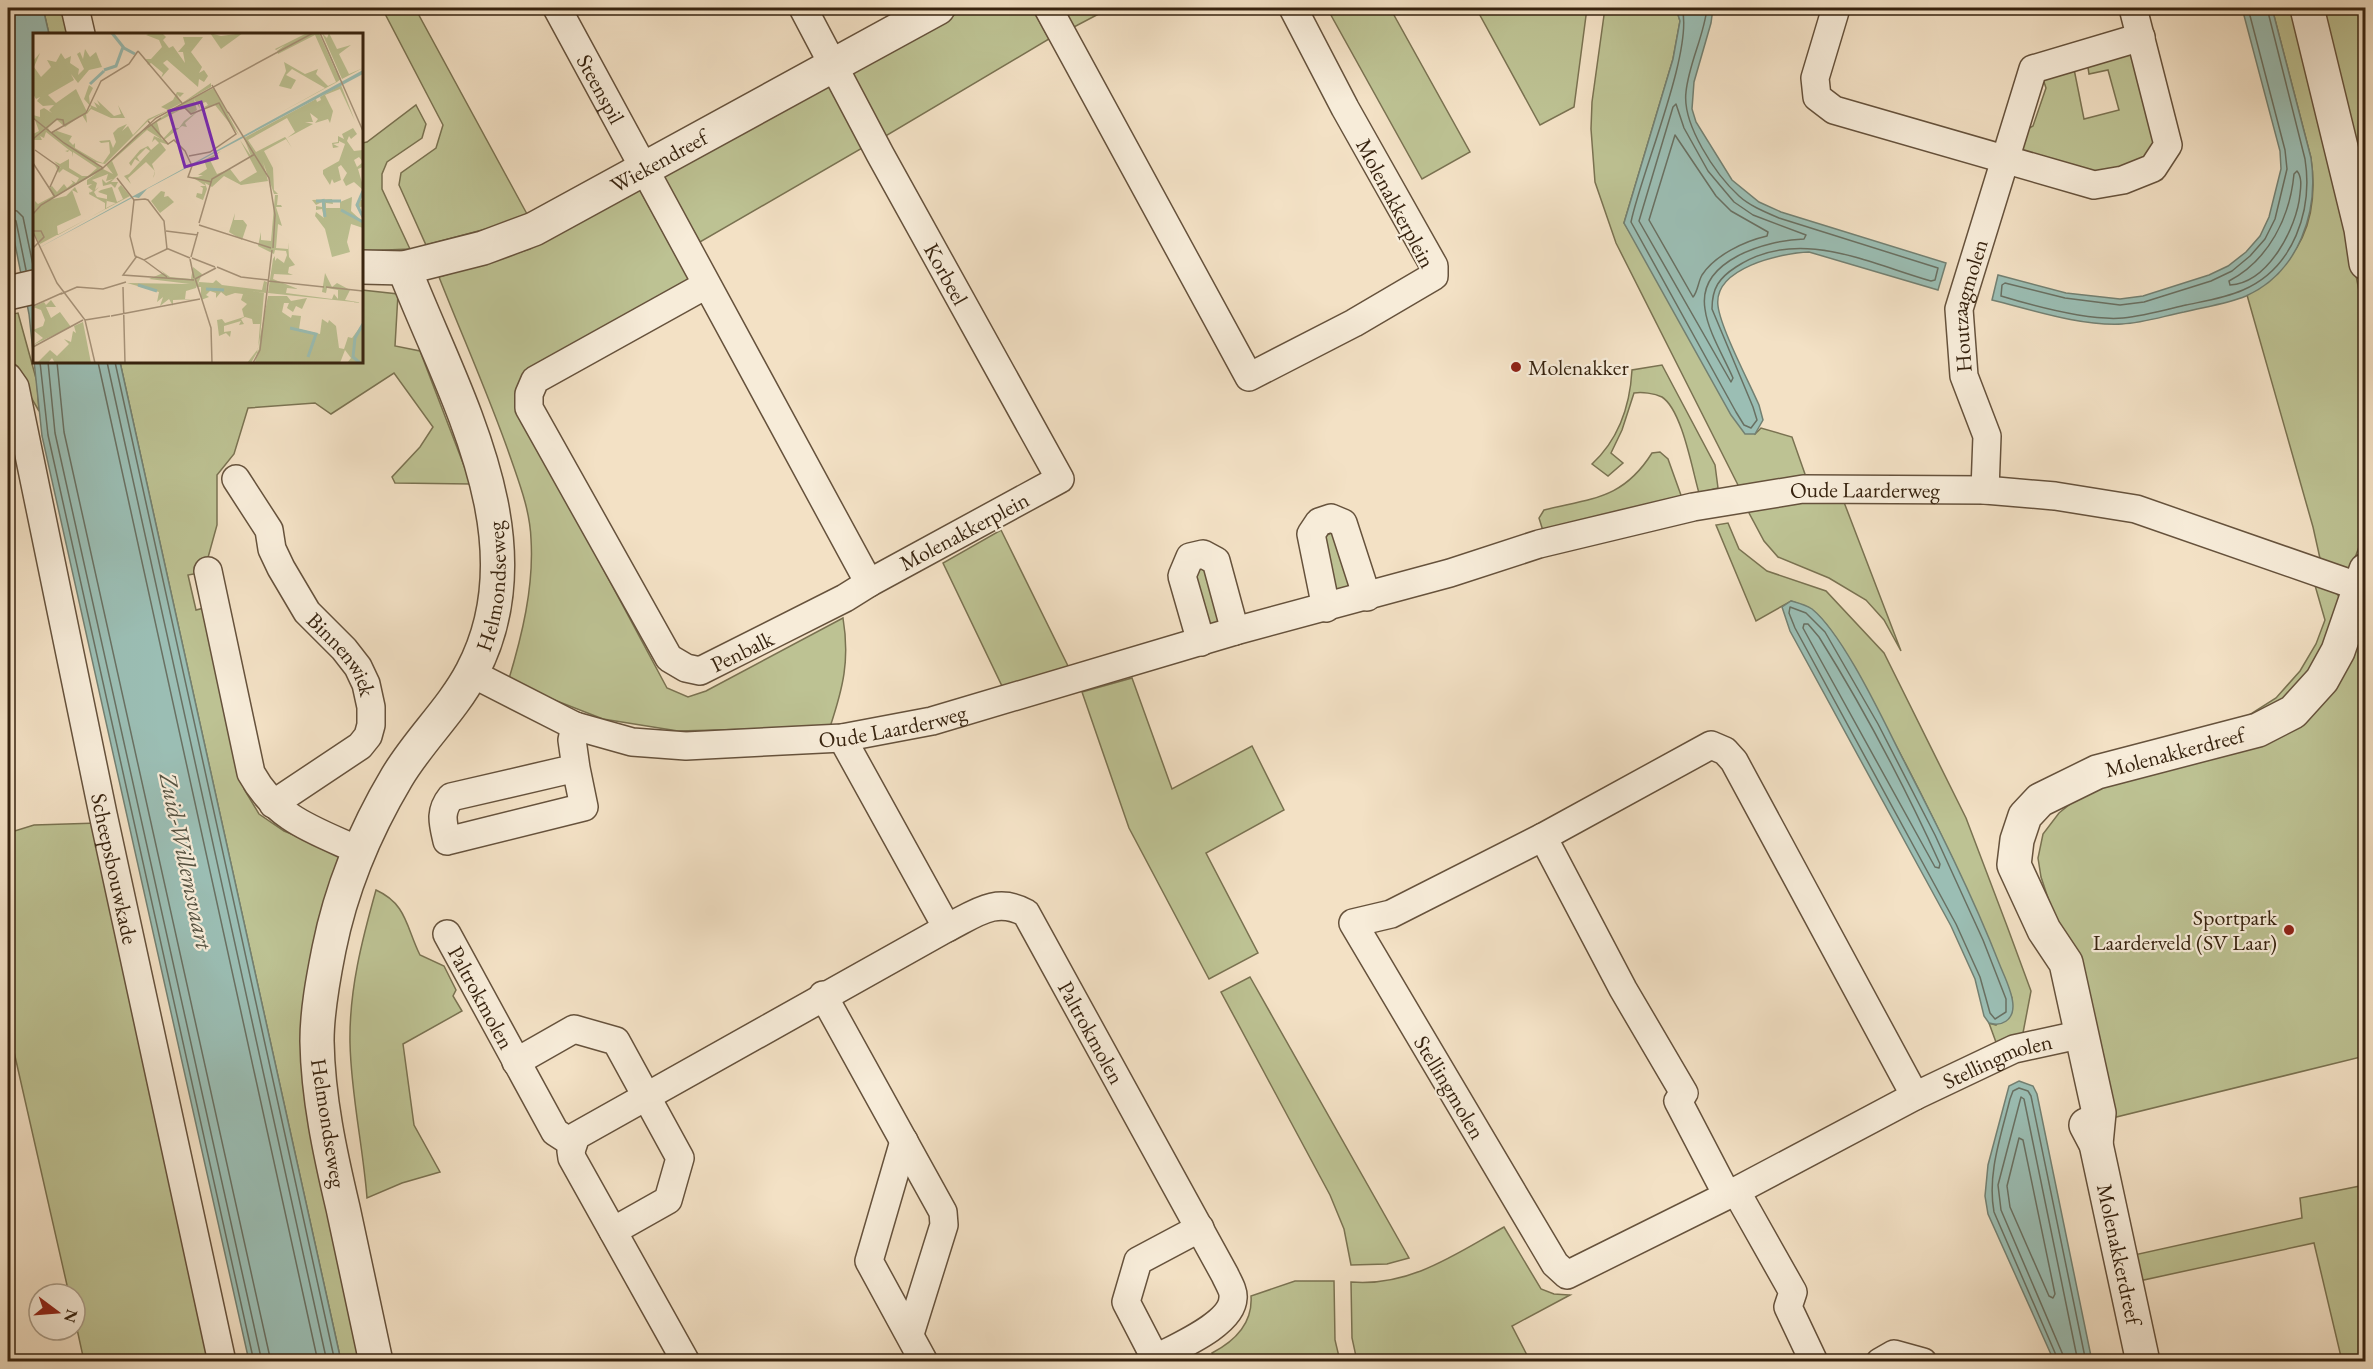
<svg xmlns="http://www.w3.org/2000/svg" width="2373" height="1369" viewBox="0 0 2373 1369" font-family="'EB Garamond',serif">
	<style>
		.green { fill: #bdc293; stroke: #7a7251; stroke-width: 1.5 }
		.water { fill: #9bbeb4; stroke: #738072; stroke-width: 1.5 }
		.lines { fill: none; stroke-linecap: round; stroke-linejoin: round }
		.shore { stroke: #697062; stroke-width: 1.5 }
		.minor-casing { stroke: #66523c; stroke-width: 30 }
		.tertiary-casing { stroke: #66523c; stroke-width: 36 }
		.minor { stroke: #f7ecd9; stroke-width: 27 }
		.tertiary { stroke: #f7ecd9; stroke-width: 33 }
		.poi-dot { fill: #8f2418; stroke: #f7ecd9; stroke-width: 2 }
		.labels { text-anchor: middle; stroke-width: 4.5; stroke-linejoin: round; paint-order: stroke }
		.street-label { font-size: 22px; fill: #37230f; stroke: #f7ecd9 }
		.poi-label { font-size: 22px; fill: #37230f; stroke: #f7ecd9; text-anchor: start }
		.water-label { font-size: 24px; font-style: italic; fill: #555241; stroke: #f7ecd9 }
		.inset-river { fill: none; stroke: #9bbeb4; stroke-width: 3 }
		.inset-road { fill: none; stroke: #a8957c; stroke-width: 1.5 }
		.view { fill: #7b2cbf; fill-opacity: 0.15; stroke: #7b2cbf; stroke-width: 3 }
		.inset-edge { fill: none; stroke: #37230f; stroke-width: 3 }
	</style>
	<rect width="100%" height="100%" fill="#f3e1c5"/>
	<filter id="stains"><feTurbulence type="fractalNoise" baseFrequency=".00333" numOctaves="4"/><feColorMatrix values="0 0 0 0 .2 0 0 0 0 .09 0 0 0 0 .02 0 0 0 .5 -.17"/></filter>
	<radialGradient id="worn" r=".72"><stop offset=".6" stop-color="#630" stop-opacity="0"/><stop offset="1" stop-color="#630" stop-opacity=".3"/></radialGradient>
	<g class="green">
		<polygon points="43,8 62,8 68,34 49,34"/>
		<polygon points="382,8 415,8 527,214 497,226 426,245 399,185 401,173 436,148 443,125"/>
		<polygon points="967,8 1032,8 1049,39 884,137 848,72"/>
		<polygon points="1063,8 1110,8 1074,27"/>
		<polygon points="1327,8 1390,8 1470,152 1422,179"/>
		<polygon points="1476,8 1587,8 1574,107 1540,125"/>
		<polygon points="1605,8 1676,8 1680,21 1673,59 1624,223 1755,434 1761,428 1792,437 1806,477 1739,487 1616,243 1595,182 1591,129 1592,102"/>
		<path d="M2272 8H2294L2340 192 2365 322 2366 515 2363 536 2349 574 2321 563 2313 527 2247 295C2300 261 2320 221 2311 158Z"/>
		<polygon points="2319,8 2365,8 2365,202"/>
		<polygon points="2132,53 2154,134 2154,148 2149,156 2112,174 2085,171 2019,151 2024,131 2033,126 2046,88 2041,73 2073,64 2084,119 2119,110 2108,70 2089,74 2087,61"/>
		<polygon points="829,83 864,147 700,242 661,174"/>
		<polygon points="416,105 426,124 422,138 387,162 382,174 382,189 410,249 362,251 362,143 367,142"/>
		<path d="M638 187 689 279 543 362 521 389 570 507 667 688 688 697 706 691 843 618C850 660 843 688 830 727L678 731 603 719 508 682C522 636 534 587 531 539 530 511 520 485 511 459 490 398 463 338 439 277L530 249Z"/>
		<polygon points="362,290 398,294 395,346 420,351 471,484 395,483 392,477 420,447 433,427 394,373 331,414 315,403 248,408 234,454 217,475 217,525 204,572 188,575 196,610 204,608 244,789 259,814 284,831 345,855 311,978 362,1361 341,1361 120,362 362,362"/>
		<polygon points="18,313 37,382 39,411 8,358 8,315"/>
		<path d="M1662 365 1715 465 1718 488 1699 493C1692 469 1682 410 1662 397 1654 393 1642 392 1634 393L1622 430 1611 453 1623 463 1608 476 1592 464C1619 439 1630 406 1632 370Z"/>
		<path d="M1660 452 1668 459 1682 498 1544 534 1539 518 1544 510C1593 498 1623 499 1652 453Z"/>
		<polygon points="1842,497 1901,651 1884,620 1866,600 1829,578 1778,557 1764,541 1748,511"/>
		<path d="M1728 523 1739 549 1767 571 1826 591 1884 653 1966 818 2007 926 2031 991 2023 1033 1997 1045 1989 1023 1996 1025 2012 998C1973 897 1926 799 1874 705 1857 675 1842 641 1819 616 1811 607 1802 605 1791 601L1756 621 1716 525Z"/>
		<polygon points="1001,530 1070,670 1003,688 943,563"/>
		<polygon points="1334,532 1355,587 1333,593 1323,546 1327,535"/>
		<polygon points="1202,562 1227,624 1204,631 1194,565"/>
		<polygon points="2314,582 2335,590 2342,602 2324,650 2284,705 2251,723 2249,715 2276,698 2300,671 2316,644 2325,620"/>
		<polygon points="2365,597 2365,1056 2104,1120 2059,931 2041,877 2038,858 2043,834 2059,813 2074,801 2099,789 2269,735"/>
		<polygon points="1132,678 1172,789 1252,746 1284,810 1206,853 1258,953 1209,979 1129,828 1082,692"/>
		<polygon points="98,823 215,1361 84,1361 75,1320 75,1294 69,1294 12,1043 8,1044 8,833 34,825"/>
		<path d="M376 890C407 904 406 927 420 955L444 966 456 990 453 996 462 1011 403 1044 414 1125 440 1172 402 1183 367 1198C363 1146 351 1095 350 1043 349 990 362 940 376 890Z"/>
		<polygon points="1250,977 1409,1258 1387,1264 1351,1265 1344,1229 1330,1195 1221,992"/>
		<polygon points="2365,1185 2365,1361 2342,1361 2314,1243 2139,1281 2134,1255 2302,1218 2300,1198"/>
		<path d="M1504 1227 1541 1289 1554 1294 1570 1295 1512 1326 1530 1361H1357L1352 1338 1351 1282C1410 1287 1456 1254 1504 1227Z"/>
		<path d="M1295 1281H1334L1335 1340 1340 1361H1216L1212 1353C1235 1341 1253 1324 1251 1296Z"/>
	</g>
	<g class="water">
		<polygon points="8,8 43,8 49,34 34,34 34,362 120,362 341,1361 249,1361 42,436 29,314 8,209"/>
		<path d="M1676 8H1713L1711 23 1694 82 1692 109 1696 122 1732 180 1759 202 1781 212 1946 263 1938 290 1809 252C1781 253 1713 268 1718 306 1721 329 1749 382 1759 405L1763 420 1755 434H1745L1731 415 1624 223 1673 59 1680 21Z"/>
		<path d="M2242 8H2272L2311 158C2319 212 2299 272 2246 296 2227 304 2204 307 2184 312 2164 316 2143 323 2122 324 2079 326 2033 310 1992 300L1998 275 2066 293 2120 299 2143 296 2209 275 2228 266 2246 252 2260 236 2269 217 2281 169 2280 151Z"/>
		<path d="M1791 601C1798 603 1806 605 1812 609 1844 635 1884 722 1904 761 1938 827 1972 894 1999 963 2004 976 2013 992 2013 1006 2013 1020 2002 1027 1989 1023L1984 1016 1975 979 1951 926 1790 631 1782 607Z"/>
		<polygon points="2019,1081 2033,1086 2037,1094 2092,1361 2054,1361 1988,1214 1985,1196 1988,1165 2009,1086"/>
	</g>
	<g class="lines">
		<g class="shore">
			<path d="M1682 8C1694 50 1641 173 1631 222L1736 412 1744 425 1751 428 1757 420 1753 407 1712 309C1712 288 1719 278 1736 267 1798 226 1868 263 1931 281L1935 280 1938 268 1779 218C1765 212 1750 206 1739 196 1715 174 1682 124 1686 92 1689 63 1704 36 1707 8"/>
			<path d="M2248 8 2285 150 2287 169 2275 219 2265 239 2250 256 2232 271 2211 281 2144 302 2120 305 2065 298 2005 283 2002 285 2001 296C2034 306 2088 321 2123 318 2144 316 2165 310 2186 305 2205 301 2225 298 2243 290 2294 268 2313 210 2305 159L2267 8"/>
			<path d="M1676 104 1684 128 1708 171 1734 202 1753 215 1806 235 1804 239C1767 240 1697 260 1705 309 1708 332 1724 357 1733 378L1731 382 1639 221 1673 107Z"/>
			<path d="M1675 135 1716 196 1731 211 1768 232 1767 236C1745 241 1715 255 1702 275 1698 282 1698 291 1693 297L1649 220Z"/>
			<path d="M2297 171C2302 177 2301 186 2300 194 2297 228 2268 283 2230 285L2229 281C2269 260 2290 217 2294 174Z"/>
			<polyline points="8,209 17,211 23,217 34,270"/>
			<polyline points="8,216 16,221 26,270"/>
			<polyline points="40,362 48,435 254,1362"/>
			<polyline points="48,362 55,433 262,1362"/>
			<polyline points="57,362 64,432 271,1362"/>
			<polyline points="98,362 318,1362"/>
			<polyline points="107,362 327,1362"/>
			<polyline points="115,362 335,1362"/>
			<polygon points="1790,607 1806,613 1825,632 1878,724 1935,835 1983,940 2006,999 2006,1012 1995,1019 1990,1013 1980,977 1956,924 1795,628 1789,613"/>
			<path d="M1804 624H1808L1819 637C1864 709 1905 787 1940 864L1939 868 1935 867 1820 659 1803 628Z"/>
			<polygon points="2019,1138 2023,1140 2055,1294 2053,1298 2049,1296 2010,1207 2007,1186"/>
			<path d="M2059 1362 1994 1212C1987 1174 2001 1136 2010 1099L2013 1091 2019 1088 2028 1091 2031 1096 2086 1362"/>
			<polyline points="2066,1362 2001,1210 1998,1185 2021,1097 2024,1099 2078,1362"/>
		</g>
		<defs>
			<g id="minor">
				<polyline points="75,8 81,34"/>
				<path id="s1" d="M557 8 869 583 845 598 700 671 686 668 669 658 529 408V394L535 380 706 285"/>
				<path id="s2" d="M803 8 880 154 1060 479 869 583"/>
				<polyline points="1048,8 1249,377 1354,323 1434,276 1434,266 1345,108 1293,8"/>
				<polyline points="1836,8 1815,78 1817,97 1834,110 2094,185 2123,180 2153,168 2168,145 2133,8"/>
				<path id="s3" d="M8 377 15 387 103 814 222 1362"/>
				<path id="s4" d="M236 479 269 530 272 549 281 568 307 612 344 649 358 667 366 684 371 707V725L368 736 360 746 273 804"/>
				<path id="s5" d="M1985 490 1987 436 1964 376 1959 309 2033 69 2141 37"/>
				<path d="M208 571 251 773C277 820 314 830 360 851"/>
				<polyline points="1326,608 1311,534 1319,522 1331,518 1343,523 1367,597"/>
				<polyline points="1201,642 1182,576 1190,557 1203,554 1216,561 1235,631"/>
				<path id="s6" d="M471 673 575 726 632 742 686 746 842 738 932 721 1235 631 1450 573 1539 544 1693 507 1803 489 1985 490 2055 496 2136 509 2360 587"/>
				<path d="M575 726 572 740 576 768 451 797C439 812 443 823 447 841L584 807 576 768"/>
				<polyline points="842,738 947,928"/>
				<polygon points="1711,745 1725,751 1734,761 1915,1096 1736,1191 1567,1275 1555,1264 1353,923 1391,914 1543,837"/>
				<polyline points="1543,837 1623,989 1684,1093 1678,1101 1727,1195"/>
				<path id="s7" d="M447 934 555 1132 572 1143"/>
				<polyline points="823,995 943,1212 944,1225 910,1334"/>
				<polyline points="516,1062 574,1029 616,1041 680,1158 668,1200 613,1231"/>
				<path id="s8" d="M1915 1096 2014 1049 2083 1034"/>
				<polyline points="904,1141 869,1261 924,1362"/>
				<polyline points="1736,1191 1793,1292 1788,1307 1814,1362"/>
				<polyline points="1155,1358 1126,1302 1138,1261 1200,1228"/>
				<path id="s9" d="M686 1362 572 1158 571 1151 576 1136 947 928C975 914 996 896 1026 913L1225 1275C1228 1282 1234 1291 1233 1298 1232 1326 1171 1349 1149 1362"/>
				<polyline points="1880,1362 1894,1354 1923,1362"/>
			</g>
			<g id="tertiary">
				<polyline points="2307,8 2361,229 2366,263"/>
				<path id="s10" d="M362 267 404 268 483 248 534 229 938 8"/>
				<polyline points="8,293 34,287"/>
				<path id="s11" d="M2086 1125 2096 1144 2143 1362"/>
				<path id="s12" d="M2096 1144 2099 1113 2066 963 2044 930 2014 865 2017 840 2025 816 2040 800 2097 772 2258 730 2293 712 2322 680 2338 651 2366 570"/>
				<path id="s13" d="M376 1362C365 1310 354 1259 343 1208 330 1153 318 1098 317 1041 317 1011 323 979 329 949 341 889 366 829 397 777 419 740 452 710 472 672 542 540 452 392 404 268"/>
			</g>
		</defs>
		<use href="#minor" class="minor-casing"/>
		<use href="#tertiary" class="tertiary-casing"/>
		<use href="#minor" class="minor"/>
		<use href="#tertiary" class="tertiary"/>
	</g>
	<g class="poi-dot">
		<circle cx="1516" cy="367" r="6"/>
		<circle cx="2289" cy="930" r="6"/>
	</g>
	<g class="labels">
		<g class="street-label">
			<text dy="8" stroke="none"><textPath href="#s1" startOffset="92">Steenspil</textPath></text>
			<text dy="8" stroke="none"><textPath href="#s10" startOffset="320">Wiekendreef</textPath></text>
			<text transform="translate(1396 203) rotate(62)" y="8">Molenakkerplein</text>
			<text dy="8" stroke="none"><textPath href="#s2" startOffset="302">Korbeel</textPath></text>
			<text dy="8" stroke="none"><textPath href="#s5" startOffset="190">Houtzaagmolen</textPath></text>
			<text dy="8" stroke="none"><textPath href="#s6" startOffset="1442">Oude Laarderweg</textPath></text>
			<text transform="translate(964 531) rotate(-28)" y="8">Molenakkerplein</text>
			<text dy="8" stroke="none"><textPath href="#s13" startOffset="824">Helmondseweg</textPath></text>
			<text transform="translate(742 651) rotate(-26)" y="8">Penbalk</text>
			<text dy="8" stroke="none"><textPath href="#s4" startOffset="208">Binnenwiek</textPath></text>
			<text dy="8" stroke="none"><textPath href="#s6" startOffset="438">Oude Laarderweg</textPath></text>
			<text dy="8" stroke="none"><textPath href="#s12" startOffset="512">Molenakkerdreef</textPath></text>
			<text dy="8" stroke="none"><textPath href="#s3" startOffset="504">Scheepsbouwkade</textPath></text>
			<text dy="8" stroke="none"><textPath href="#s7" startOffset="72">Paltrokmolen</textPath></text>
			<text dy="8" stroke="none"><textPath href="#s9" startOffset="903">Paltrokmolen</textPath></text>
			<text dy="8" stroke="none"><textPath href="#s8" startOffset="90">Stellingmolen</textPath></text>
			<text transform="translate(1450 1087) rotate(59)" y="8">Stellingmolen</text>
			<text transform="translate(329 1123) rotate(81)" y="8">Helmondseweg</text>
			<text dy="8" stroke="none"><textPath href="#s11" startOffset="134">Molenakkerdreef</textPath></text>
		</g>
		<g class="poi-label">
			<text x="1528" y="375">Molenakker</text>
			<text x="2277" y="925" text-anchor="end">Sportpark<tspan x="2277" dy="25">Laarderveld (SV Laar)</tspan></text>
		</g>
		<g class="water-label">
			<text transform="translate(186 861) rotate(78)" y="8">Zuid-Willemsvaart</text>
		</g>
	</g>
	<g transform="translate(33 33)">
		<rect width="330" height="330" fill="#f3e1c5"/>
		<path d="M118 0H129L133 4 130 7 136 15 140 13 152 30 150 19H145L152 11 150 4H170L158 19 169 34 166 40 171 37 175 43 171 49 166 46 165 54 134 27 130 30 136 36 128 45 130 40 118 30 115 32 113 26H118L129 14 126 7 113 2ZM177 0 188 3 210 0 188 16ZM274 0H279L246 18 281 0H286L305 43 288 0 308 46 304 49 241 83 292 55 259 36 253 42 263 47 258 56 246 53 253 38 251 29 272 41 285 36 283 41 295 53 303 49 282 2 245 21 244 18 252 12 243 17 242 16ZM289 0 294 5 296 0 304 16 318 12 306 21 316 41 330 35 309 46ZM52 16 57 24 63 19 69 34 56 37 45 50 38 41 41 47 15 62 23 70 43 56 54 79 58 74 51 66 56 52 60 55 56 63 57 72 64 75 61 69 67 73 64 67 81 83 88 81 85 72 92 85H78L58 76 54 81 53 80 54 90 49 82 32 94 24 87 15 95 18 100 24 98 39 103 36 108 40 112 42 110V115L64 128 70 130 77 120 76 109 68 110 66 108 77 107 80 115 83 109 80 100 85 95 94 91 89 98 95 93 100 102 115 86 135 77 128 74 140 67 144 59 151 60 147 64 144 61 148 70 115 88 72 131 62 129 68 135 80 141 73 132 103 102 178 50V54L153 68 181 55 206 102 182 72 169 75 175 72 173 69 166 71 167 76 161 66 164 77 158 81 151 75 124 89 129 107 140 95H146L151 88 162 80H163L152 90 154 94 149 93 131 107 136 112 127 109 133 117 119 131 122 139 121 143 120 145 122 138 113 129 95 145 98 151 91 143 96 141 117 118 113 115 104 124 107 129 102 126 98 133 96 130 107 117 115 113 118 117 126 110 122 106 119 109 121 103 128 106 114 97 79 128 85 142 78 149H85L82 155 78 151 70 153 69 146 73 150 80 146 73 148 75 141 59 147 64 150 62 157 66 154 61 159 64 164 74 166 73 175 83 170 74 168V162L65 159 68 157 79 154 84 169 90 166 85 155 88 152 97 163 7 211 0 199 2 168 5 171 20 163 16 155 19 153 24 159 31 151 34 155 40 150 38 147 43 150 46 145 30 136 26 140 22 132 28 135 21 128 27 131 36 126V135L49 143H55L64 135 40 119 39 124V119L36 117 35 119 32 118 36 117 13 99 11 105 7 103 9 107H0V101L6 98 0 82 7 84V77L11 75 19 80 16 77 21 72 10 73 4 68 7 64 3 66 0 61V28L7 20 1 34 8 44 18 34 14 27 23 29 28 20 32 26 38 23 37 30 46 36 45 42 51 36 44 21 47 19 50 26ZM64 140 54 147V152L59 151 55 154 60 158 56 160 57 157 56 161 72 170V176L25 202 24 193 48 182 39 157 45 160 42 154 33 163 16 167ZM308 52 322 88 307 56 292 62 300 78 297 90 295 86 282 90 285 86 277 80 280 89H272L280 91 254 105 262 99 254 85 215 107 223 119 252 104 253 105 259 115 253 106 231 118 240 135 241 157 245 161H241L230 129 235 148 208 152 191 143 179 154 172 150 174 156 170 167 163 164 164 160 169 161 170 155 167 153H173L159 144H165L170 142H165L174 136 171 127 188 118 177 127 184 141 197 136 207 149 224 139 207 107 218 123 211 105 283 66 284 69 288 67 287 64ZM320 95 324 101 318 106 316 103 314 108 321 118 330 117V129L326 124 321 127 324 134 329 130 330 134 325 136 330 153V158L326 167H330V173L326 175 329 183 323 172 330 157 321 149 313 153 310 147 314 140 308 132 305 134 308 147 301 150 299 146 297 152 290 141V137L306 128 312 111 306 108V110L300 111 306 114 300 115 299 110 305 109V103L311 106 309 101ZM128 158 132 159 131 164 135 163 141 169 127 180 118 168ZM242 162H245L244 172H248L249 174H243L249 193 245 191 243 215 255 216V209L256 224 262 232 256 234 255 240 260 242 241 241 240 246 265 256 254 255 253 260 299 266 301 261 305 266V257L294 255 293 260 289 259 292 240 299 254 304 250 317 257 312 267 330 270 235 260 240 226 242 223V228L244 225 251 230 254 222 253 218 242 217 241 221 225 213 228 199V207L238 208ZM319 164 318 178 330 189V195L318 191 314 209 317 219 299 224 292 196 282 183 283 179 291 185 289 176 283 177V173L289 174V169L283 172 279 167 299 166 300 171 293 170V175H307V169ZM202 180 201 187H210L214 192 209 207 196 199ZM160 234 169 241 163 255 153 258 152 266H166L140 267V273L136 266 127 273 130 264 124 269 126 259 94 250 157 251 116 246 130 240 134 243 126 236 137 244 158 246ZM183 247 189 252 229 257 231 248 234 249 233 260 219 258 231 260 226 316 218 330H214L225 316 227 291H220L219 286 212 284 208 286 211 291 206 292 208 288 191 293V299L198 298 197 304 193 300 186 303 184 287 189 286 192 290 211 284 209 276 214 271 208 267 210 261 202 260 193 263 188 259 183 265V260L177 258 173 262 176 264 168 267V254H164L166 249 180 250ZM235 263H254L258 268 274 265 269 276 263 273 260 279 254 275 256 270H251L249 279 258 285 259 282 268 283 266 296 287 301 289 286 295 290 296 287 303 293 306 315 311 316 315 304 319 305 330 290V330H314L318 325 312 317 307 330H222ZM18 267 23 274H13L18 285 27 279 38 294 0 312 10 305 0 297 10 293 12 287 8 277 0 274 11 269 13 272ZM50 289 58 330H22L19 325 15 330H4L17 317 24 323 36 311 31 306 38 309 40 298 43 300 41 293Z" fill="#bdc293" fill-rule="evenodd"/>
		<path d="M330 37V41L114 156 106 165 101 164 0 218Z" fill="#9bbeb4"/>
		<path class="inset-river" d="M79 0 91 15 102 21M71 37 83 33 90 14M57 51 71 38M330 158 324 172 330 184M290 166 292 184M283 168H308M308 177 330 189M105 252 124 258M173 256 191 257M257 295 283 301 275 324M327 330 320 324 322 305 330 291"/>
		<path class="inset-road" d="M287 0 330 98M105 18 149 70M179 52 195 80M143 77 152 75 158 81 186 70 203 101 177 119 156 123M195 79 236 145 242 182 240 215M0 85 31 110 70 135 72 133M115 88 135 111 141 107 152 118 159 133M111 97 128 85M18 100 53 80 68 48 96 31 105 18M0 106 24 86 30 87 31 92M2 117 26 134 17 154M0 130 22 164M72 133 123 85 280 0M159 133 155 144 179 149M84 145 101 167 97 203 102 223 111 227 134 216 131 188 115 167 112 166 101 167H100M0 181 8 172 70 135M166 190 179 146 222 121M166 192 238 215M0 198H8L11 204 0 215M133 198 165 202M0 199 24 250 52 287 62 330M133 215 157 225M104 223 90 242 161 247M158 224 165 199M159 225 182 234M157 226 161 245M111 227 134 244M184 234 208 244 235 247M162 245 178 295 179 330M162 246 183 235M235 248 291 254M90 254 92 330M293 254 330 258M28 261 44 254 70 256 93 249M0 273 29 260M78 283 167 266M52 287 77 283M0 314 50 287M220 330 227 317 239 217"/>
		<path class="view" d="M168 69 184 125 152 134 136 78Z"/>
		<rect width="330" height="330" class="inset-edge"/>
	</g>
	<rect width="2373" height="1369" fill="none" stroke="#f3e1c5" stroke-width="30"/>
	<rect x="9" y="9" width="2355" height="1351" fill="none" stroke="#37230f" stroke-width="3"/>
	<rect x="15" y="15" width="2343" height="1339" fill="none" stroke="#37230f" stroke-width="1.5"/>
	<g transform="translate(57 1312) rotate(106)"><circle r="28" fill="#f7ecd9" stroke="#aa9c88" stroke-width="1.5"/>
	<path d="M0-4.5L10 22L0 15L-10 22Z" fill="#8f2418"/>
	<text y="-9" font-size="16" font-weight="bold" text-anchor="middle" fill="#37230f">N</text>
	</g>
	<rect width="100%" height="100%" filter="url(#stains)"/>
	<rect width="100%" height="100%" fill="url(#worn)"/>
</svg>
